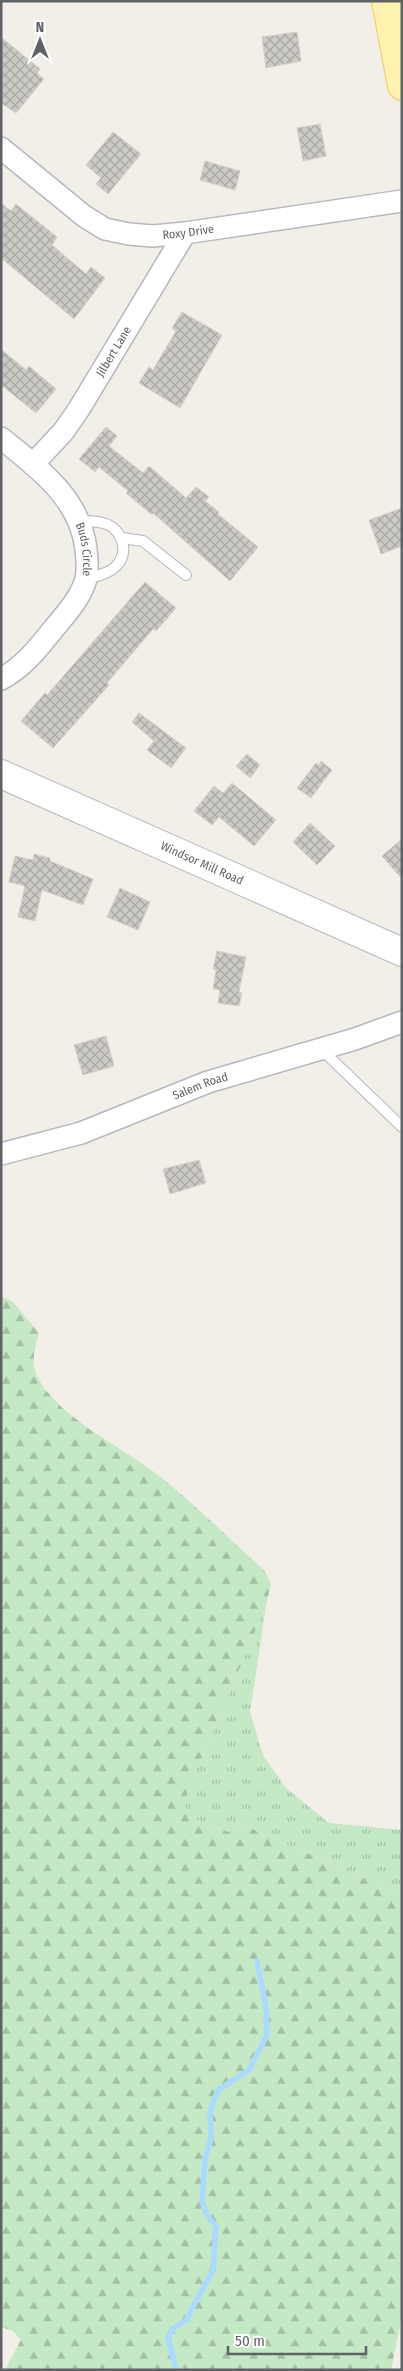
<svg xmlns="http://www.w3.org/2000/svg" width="403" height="2371" viewBox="0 0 403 2371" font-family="'Fira Sans Condensed',sans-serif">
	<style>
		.grass { fill: url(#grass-tufts) }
		.forest { fill: url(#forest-firs) }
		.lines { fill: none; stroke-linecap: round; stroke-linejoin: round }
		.stream { stroke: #aadaff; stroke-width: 5.5 }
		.building { fill: url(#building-cross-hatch); stroke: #d6d1c6 }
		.service-casing { stroke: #b5b8bc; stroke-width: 12 }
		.minor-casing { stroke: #b5b8bc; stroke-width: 24 }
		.secondary-casing { stroke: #b6babf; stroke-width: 30 }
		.primary-casing { stroke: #f2c960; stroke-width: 30 }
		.service { stroke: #fff; stroke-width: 10 }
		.minor { stroke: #fff; stroke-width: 21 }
		.secondary { stroke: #fff; stroke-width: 28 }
		.primary { stroke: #fff2af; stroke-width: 28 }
		.labels { text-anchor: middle; stroke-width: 4; stroke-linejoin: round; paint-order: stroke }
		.street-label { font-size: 12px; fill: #5f6368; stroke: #fff }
	</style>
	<defs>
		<pattern id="grass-tufts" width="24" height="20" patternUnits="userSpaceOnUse" patternTransform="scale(1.25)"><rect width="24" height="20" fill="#c5e8c5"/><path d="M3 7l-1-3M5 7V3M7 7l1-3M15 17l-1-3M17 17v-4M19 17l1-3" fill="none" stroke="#a3c0a4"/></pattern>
		<pattern id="forest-firs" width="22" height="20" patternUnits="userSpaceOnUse" patternTransform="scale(1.25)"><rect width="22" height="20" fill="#c5e8c5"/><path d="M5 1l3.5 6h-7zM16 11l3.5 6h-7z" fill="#a3c0a4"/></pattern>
		<pattern id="building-cross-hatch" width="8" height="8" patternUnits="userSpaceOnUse" patternTransform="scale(1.25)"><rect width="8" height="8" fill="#cccac5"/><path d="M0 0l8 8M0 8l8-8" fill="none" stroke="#a9a8a4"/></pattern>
	</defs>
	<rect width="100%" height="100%" fill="#f1efe8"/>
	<polygon class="grass" points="266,1606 250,1712 263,1755 286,1788 329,1823 402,1830 402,1895 239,1823 228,1832 190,1817 185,1806 188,1790"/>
	<path class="forest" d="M1 1296 13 1302 39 1333C35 1346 31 1360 36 1374 55 1416 119 1445 154 1472 192 1501 229 1539 265 1571L271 1584 266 1606 188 1790 185 1806 190 1817 228 1832 239 1823 402 1895V2316L391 2370H5L21 2340 13 2331 1 2327Z"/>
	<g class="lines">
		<polyline class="stream" points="176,2370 168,2337 174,2328 186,2320 213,2270 216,2226 207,2215 202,2202 205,2160 211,2138 210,2111 218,2090 249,2070 267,2035 266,2007 257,1961"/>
	</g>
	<g class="building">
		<polygon points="297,32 301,61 266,68 262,37"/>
		<polygon points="1,37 40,69 37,73 44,79 16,113 1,103"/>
		<polygon points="320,124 326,156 303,161 297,128"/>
		<polygon points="113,132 141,154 108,194 96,184 101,178 86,165"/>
		<polygon points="205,161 240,171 235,190 200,180"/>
		<polygon points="1,203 11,211 16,204 57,237 52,245 86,274 91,267 105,278 74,319 1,258"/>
		<polygon points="182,312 222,335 180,408 139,383 149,367 153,370 176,331 172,328"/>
		<polygon points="1,349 26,370 29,366 56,389 36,413 1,385"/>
		<polygon points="106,427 117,436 109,446 143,473 149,466 186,498 196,487 209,497 205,501 219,512 218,514 258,547 230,581 153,513 152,515 126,493 128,491 99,467 95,472 79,459"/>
		<polygon points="402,508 402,546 381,554 369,520"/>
		<polygon points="145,582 176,608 156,631 153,629 107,683 109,685 53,748 21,721 45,693 47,695"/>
		<polygon points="139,713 186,748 171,768 147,750 154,741 132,722"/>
		<polygon points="247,754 260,765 250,778 236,766"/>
		<polygon points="321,761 332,770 311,798 297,788 316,763 319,765"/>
		<polygon points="232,783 276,820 254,846 219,817 212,825 194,811 214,786 223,793"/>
		<polygon points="310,823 335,846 317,865 293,842"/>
		<polygon points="402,839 402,879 382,856"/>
		<polygon points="34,854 50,858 50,861 93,879 83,905 42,890 35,921 18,917 25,886 9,882 15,856 33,860"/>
		<polygon points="120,888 150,902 138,930 107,917"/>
		<polygon points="217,951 246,957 239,992 242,993 239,1006 218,1003 220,990 213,989 216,970 213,969"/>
		<polygon points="106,1036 114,1066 83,1075 74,1045"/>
		<polygon points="199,1160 206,1183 170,1194 163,1169"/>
	</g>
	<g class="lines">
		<defs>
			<g id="service">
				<path d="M79 521C86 521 96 521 103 523 120 527 130 549 118 564 111 573 97 576 86 579"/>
				<polyline points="122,538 143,541 186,575"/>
				<polyline points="321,1049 402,1127"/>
			</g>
			<g id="minor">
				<path id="s1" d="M1 148 84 216 105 229 129 234 153 236 185 233 402 201"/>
				<path id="s2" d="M1 438C38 468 80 498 86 549 87 558 88 570 86 579 81 597 67 613 55 627 39 647 24 667 1 679"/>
				<path id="s3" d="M33 464 63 432 79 409 185 233"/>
				<path id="s4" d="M1 1154 81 1133 208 1082 355 1039 402 1022"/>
			</g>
			<g id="secondary">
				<path id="s5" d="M1 774 402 952"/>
			</g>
			<polyline id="primary" points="386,1 402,86"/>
		</defs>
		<use href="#service" class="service-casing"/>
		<use href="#minor" class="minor-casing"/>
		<use href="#secondary" class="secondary-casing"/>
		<use href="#primary" class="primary-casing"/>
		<use href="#service" class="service"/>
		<use href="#minor" class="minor"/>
		<use href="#secondary" class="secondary"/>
		<use href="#primary" class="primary"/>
	</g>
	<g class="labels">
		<g class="street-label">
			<text dy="4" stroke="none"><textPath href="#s1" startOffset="216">Roxy Drive</textPath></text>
			<text dy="4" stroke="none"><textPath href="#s3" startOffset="139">Jilbert Lane</textPath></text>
			<text dy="4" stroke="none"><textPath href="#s2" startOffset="144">Buds Circle</textPath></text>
			<text dy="4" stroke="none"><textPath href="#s5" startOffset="220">Windsor Mill Road</textPath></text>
			<text dy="4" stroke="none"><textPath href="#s4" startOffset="211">Salem Road</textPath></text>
		</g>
	</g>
	<rect width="403" height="2371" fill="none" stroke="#5f6368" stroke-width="5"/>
	<g transform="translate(40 40)" stroke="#ffffff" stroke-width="4" paint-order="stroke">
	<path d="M0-4L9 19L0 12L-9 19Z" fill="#5f6368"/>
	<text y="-8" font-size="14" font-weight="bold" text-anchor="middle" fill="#5f6368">N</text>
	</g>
	<path d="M228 2346v8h138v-8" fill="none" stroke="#5f6368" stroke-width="2.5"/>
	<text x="235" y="2346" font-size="15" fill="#5f6368" stroke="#ffffff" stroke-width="4" paint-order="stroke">50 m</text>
</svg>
